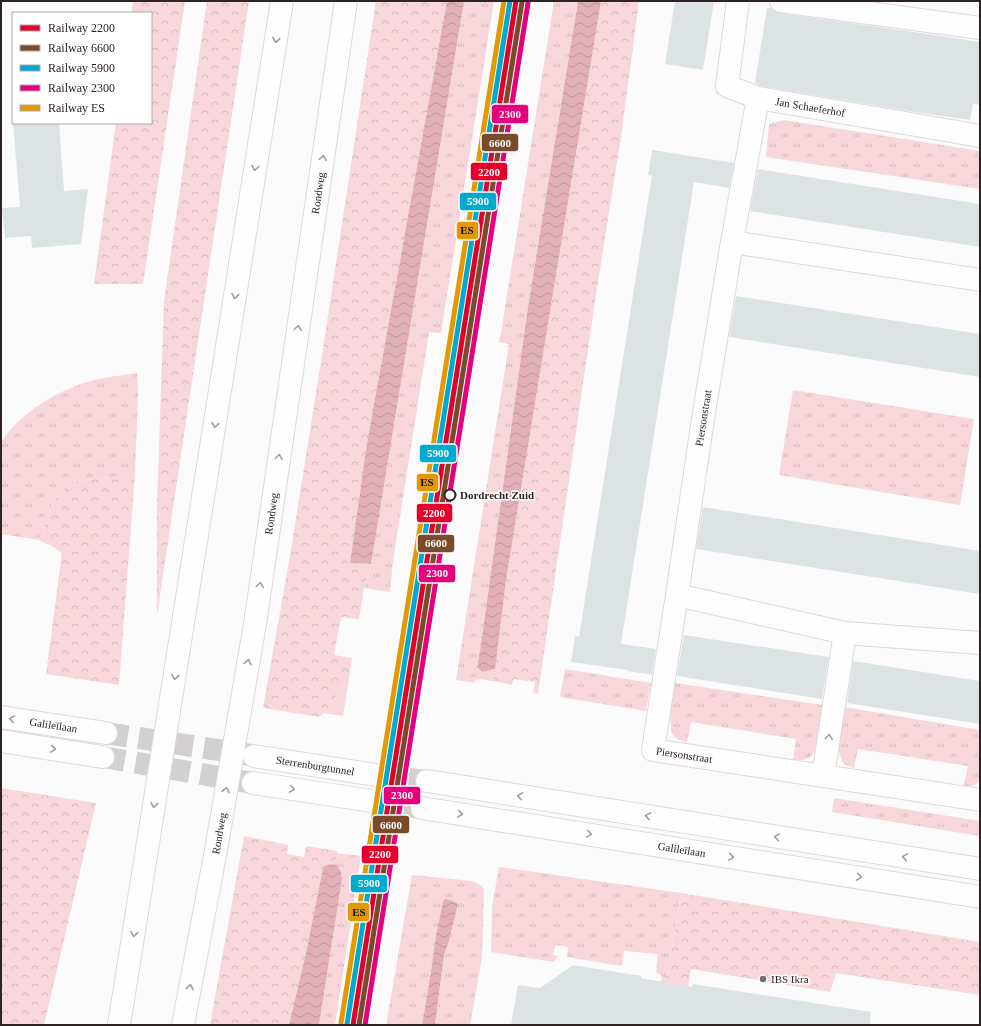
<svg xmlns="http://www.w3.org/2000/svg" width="981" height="1026" viewBox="0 0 981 1026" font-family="'Times New Roman',serif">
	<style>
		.grass { fill: url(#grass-tufts) }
		.forest { fill: url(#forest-crowns) }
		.garden { fill: #f8d7dc }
		.water { fill: url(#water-waves) }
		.building { fill: #dde3e5 }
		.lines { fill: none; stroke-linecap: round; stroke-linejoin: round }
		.tertiary-tunnel { stroke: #d2d0d0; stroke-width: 22; stroke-dasharray: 22 11; stroke-linecap: butt }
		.minor-casing { stroke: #ded7d8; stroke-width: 24 }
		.tertiary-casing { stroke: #ded7d8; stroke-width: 24 }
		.trunk-casing { stroke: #ded7d8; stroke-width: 24 }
		.minor { stroke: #fefefe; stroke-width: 22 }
		.tertiary { stroke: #fefefe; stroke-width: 22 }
		.trunk { stroke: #fefefe; stroke-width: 22 }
		.rail-1-casing { stroke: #fff; stroke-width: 8 }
		.rail-2-casing { stroke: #fff; stroke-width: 8 }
		.rail-3-casing { stroke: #fff; stroke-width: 8 }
		.rail-4-casing { stroke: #fff; stroke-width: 8 }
		.rail-5-casing { stroke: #fff; stroke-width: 8 }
		.rail-1 { stroke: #e4002b; stroke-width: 5 }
		.rail-2 { stroke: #7a4b2a; stroke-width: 5 }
		.rail-3 { stroke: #00a9ce; stroke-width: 5 }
		.rail-4 { stroke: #e5007d; stroke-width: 5 }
		.rail-5 { stroke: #e39904; stroke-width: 5 }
		.oneway { stroke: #a19b9c }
		.stop-dot { fill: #fff; stroke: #2f2224; stroke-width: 2 }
		.poi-dot { fill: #766e6f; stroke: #fff; stroke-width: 1.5 }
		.labels { text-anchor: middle; stroke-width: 3; stroke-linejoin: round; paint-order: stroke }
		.street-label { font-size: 11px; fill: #2f2224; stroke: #fff }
		.stop-label { font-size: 11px; font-weight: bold; fill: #2f2224; stroke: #fff; text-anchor: start }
		.poi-label { font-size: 11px; fill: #2f2224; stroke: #fff; text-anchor: start }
		.line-badge { stroke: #fff; stroke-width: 1.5 }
		.badge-label { font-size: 11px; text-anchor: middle; font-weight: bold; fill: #fff }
		.pale-badge-label { font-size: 11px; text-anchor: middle; font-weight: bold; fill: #111 }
	</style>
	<defs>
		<pattern id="grass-tufts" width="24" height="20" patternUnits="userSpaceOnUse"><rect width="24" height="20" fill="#f8d7dc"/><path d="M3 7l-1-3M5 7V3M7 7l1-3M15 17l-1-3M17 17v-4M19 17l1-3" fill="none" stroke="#d5b8bd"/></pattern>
		<pattern id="forest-crowns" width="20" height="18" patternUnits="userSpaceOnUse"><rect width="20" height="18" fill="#f8d7dc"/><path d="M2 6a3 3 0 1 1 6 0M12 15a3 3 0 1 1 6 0" fill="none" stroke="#d5b8bd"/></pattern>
		<pattern id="water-waves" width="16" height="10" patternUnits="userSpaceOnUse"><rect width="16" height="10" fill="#e1afb8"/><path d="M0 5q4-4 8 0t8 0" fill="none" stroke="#c1969e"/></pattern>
	</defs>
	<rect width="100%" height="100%" fill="#fbfbfb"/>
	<g class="grass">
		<polygon points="464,1 494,1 441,333 429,332 393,561 390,592 364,588 371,564"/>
		<polygon points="554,1 578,1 528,307 480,651 477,667 482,672 495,669 493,681 480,679 475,680 475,683 456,680 509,344 499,342 501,333"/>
		<polygon points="784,120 980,151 980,189 766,157 769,124"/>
		<path d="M137 373 138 394 135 474 71 482 53 501 39 540 1 534V442C22 411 58 390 94 380 108 377 123 375 137 373Z"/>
		<polygon points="793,390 974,419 960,505 779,475"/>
		<polygon points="565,669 651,683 646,711 560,697"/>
		<polygon points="675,683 823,705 816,750 809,758 802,760 793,760 796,739 691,722 687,743 677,739 671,732 670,713"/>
		<path d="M844 707 980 730V781C975 786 969 787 963 788L968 766 858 749 854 768 844 764C833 747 841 725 844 707Z"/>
		<polygon points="834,798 980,821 980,836 832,812"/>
		<polygon points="336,853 361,856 335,1025 319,1025 342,879 341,872 337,865 334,865"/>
		<polygon points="499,867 681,893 659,1025 654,1025 662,976 656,972 658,954 624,951 622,966 567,957 568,947 555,945 553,955 560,956 557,957 554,962 491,952 492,907"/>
		<polygon points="412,875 472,881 479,884 484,889 482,957 470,1025 435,1025 444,955 449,941 458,905 443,902 436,935 431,971 422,1025 386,1025"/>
		<polygon points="1,938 9,950 1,1002"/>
	</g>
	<g class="forest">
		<polygon points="133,1 185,1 143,284 94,284 116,123 151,123 151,13 131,13"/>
		<polygon points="207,1 249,1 157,615 157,505 164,301"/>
		<polygon points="376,1 447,1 367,443 350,563 371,564 364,588 359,619 341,617 334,655 352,658 349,679 325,712 319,717 263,708 290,556 322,355"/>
		<polygon points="601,1 639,1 622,130 595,301 538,694 533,693 535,682 513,679 512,685 493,681 506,580"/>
		<polygon points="135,474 119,685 46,674 62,553 54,547 39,540 53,501 71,482"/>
		<polygon points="1,788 96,803 44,1025 1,1025 1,1002 9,950 1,938"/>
		<polygon points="244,836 288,845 287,854 304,857 306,846 337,851 335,865 325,866 321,878 306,953 289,1025 210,1025"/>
		<polygon points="681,893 980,942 980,995 836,973 830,992 691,969 682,1025 659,1025"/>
	</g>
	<polygon class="garden" points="349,679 343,716 323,713 325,712"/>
	<g class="water">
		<polygon points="447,1 464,1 371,564 350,563 367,443"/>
		<polygon points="578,1 601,1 506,580 495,669 482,672 477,667 480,651 528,307"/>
		<polygon points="331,864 337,865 341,872 342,879 319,1025 289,1025 306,953 321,878 324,866"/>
		<path d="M445 899C450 900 454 901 458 904L449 941 444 955 435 1025H422L431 971 436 935 443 902Z"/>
	</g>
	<g class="building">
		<polygon points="675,1 714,1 703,70 665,64"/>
		<polygon points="767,8 771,8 774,11 779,13 914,32 980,42 980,105 973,104 970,120 914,112 761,86 755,83"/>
		<polygon points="13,123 59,123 64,191 88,189 81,244 32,248 31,236 5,238 2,208 20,207"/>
		<polygon points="652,150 734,163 729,188 694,182 684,245 621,644 656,649 652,675 628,671 628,670 571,662 575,636 579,637 642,238 652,176 648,175"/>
		<polygon points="758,169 980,204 980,247 750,211"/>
		<polygon points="736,296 980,334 980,377 729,337"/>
		<polygon points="703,507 980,551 980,594 696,549"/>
		<polygon points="684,635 829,657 822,699 677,676"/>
		<polygon points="853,661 980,681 980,724 847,703"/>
		<polygon points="573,965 641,976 641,978 692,987 693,984 871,1012 870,1025 511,1025 518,985 540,988"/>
	</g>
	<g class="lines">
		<g class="tertiary-tunnel">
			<polyline points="106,733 251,755"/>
			<polyline points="103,757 253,783"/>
			<polyline points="376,775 427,781"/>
			<polyline points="372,801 422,808"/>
		</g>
		<defs>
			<g id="minor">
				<path id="s1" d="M738 1 727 86 758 98 980 136"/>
				<polyline points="781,1 980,28"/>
				<path id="s2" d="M758 98 732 242 703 419 677 595 653 750 980 800"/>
				<polyline points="732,242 980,280"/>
				<polyline points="677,595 845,633 980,643"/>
				<polyline points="823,776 845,633"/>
			</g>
			<g id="tertiary">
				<path id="s3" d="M1 717 106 733"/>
				<polyline points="1,741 103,757"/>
				<path id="s4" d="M254 756 376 775"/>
				<polyline points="427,781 980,869"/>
				<polyline points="253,783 372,801"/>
				<path id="s5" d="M422 808 980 897"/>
			</g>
			<g id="trunk">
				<polyline points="119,1025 282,1"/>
				<path id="s6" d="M183 1025 216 850 255 624 346 1"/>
			</g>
		</defs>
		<use href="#minor" class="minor-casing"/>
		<use href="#tertiary" class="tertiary-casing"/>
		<use href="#trunk" class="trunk-casing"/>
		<use href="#minor" class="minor"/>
		<use href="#tertiary" class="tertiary"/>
		<use href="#trunk" class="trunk"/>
		<defs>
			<polyline id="rail-1" points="353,1025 516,1"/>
			<polyline id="rail-2" points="359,1025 522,2"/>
			<polyline id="rail-3" points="347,1024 510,1"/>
			<polyline id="rail-4" points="365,1025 528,3"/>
			<polyline id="rail-5" points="341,1023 504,1"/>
		</defs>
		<use href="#rail-1" class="rail-1-casing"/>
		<use href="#rail-2" class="rail-2-casing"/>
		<use href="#rail-3" class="rail-3-casing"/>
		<use href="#rail-4" class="rail-4-casing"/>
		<use href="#rail-5" class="rail-5-casing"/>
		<use href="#rail-1" class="rail-1"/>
		<use href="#rail-2" class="rail-2"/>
		<use href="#rail-3" class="rail-3"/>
		<use href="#rail-4" class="rail-4"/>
		<use href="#rail-5" class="rail-5"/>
	</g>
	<defs><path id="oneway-chevron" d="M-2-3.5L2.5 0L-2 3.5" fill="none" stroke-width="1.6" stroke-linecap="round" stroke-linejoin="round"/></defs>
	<g class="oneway">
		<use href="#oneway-chevron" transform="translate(276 40) rotate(99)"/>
		<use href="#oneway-chevron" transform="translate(323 158) rotate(-82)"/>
		<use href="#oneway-chevron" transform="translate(255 168) rotate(99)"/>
		<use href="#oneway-chevron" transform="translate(235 296) rotate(99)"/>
		<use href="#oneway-chevron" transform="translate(298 328) rotate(-82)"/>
		<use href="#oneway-chevron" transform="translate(215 425) rotate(99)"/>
		<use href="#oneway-chevron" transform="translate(279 457) rotate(-82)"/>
		<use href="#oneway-chevron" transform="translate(260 585) rotate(-82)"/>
		<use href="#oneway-chevron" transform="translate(248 662) rotate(-80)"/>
		<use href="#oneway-chevron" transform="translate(175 677) rotate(99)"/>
		<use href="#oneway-chevron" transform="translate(12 719) rotate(-171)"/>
		<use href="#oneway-chevron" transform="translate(829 737) rotate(-82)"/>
		<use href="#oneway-chevron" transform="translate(53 749) rotate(9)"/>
		<use href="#oneway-chevron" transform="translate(292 789) rotate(9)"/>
		<use href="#oneway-chevron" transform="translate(226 790) rotate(-80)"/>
		<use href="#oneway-chevron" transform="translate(520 796) rotate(-171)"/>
		<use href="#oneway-chevron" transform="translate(154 805) rotate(99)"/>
		<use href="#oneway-chevron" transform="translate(460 814) rotate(9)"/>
		<use href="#oneway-chevron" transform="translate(648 816) rotate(-171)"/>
		<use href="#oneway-chevron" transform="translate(589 834) rotate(9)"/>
		<use href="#oneway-chevron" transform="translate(777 837) rotate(-171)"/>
		<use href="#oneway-chevron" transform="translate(731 857) rotate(9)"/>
		<use href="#oneway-chevron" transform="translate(905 857) rotate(-171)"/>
		<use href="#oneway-chevron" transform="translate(859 877) rotate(9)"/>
		<use href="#oneway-chevron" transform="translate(134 934) rotate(99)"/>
		<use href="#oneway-chevron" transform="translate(190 987) rotate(-79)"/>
	</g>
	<circle class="stop-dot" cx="450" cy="495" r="5.5"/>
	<circle class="poi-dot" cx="763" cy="979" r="4"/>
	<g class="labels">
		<g class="street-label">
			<text dy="4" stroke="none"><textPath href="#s1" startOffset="172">Jan Schaeferhof</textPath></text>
			<text dy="4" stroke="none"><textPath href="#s6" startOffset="843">Rondweg</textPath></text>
			<text transform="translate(703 418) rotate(-81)" y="4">Piersonstraat</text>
			<text dy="4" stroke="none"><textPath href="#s6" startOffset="519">Rondweg</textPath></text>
			<text dy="4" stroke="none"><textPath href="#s3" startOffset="53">Galileïlaan</textPath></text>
			<text dy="4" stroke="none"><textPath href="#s2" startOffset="692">Piersonstraat</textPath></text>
			<text dy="4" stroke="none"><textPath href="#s4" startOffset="62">Sterrenburgtunnel</textPath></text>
			<text dy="4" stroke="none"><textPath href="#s6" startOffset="195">Rondweg</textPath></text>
			<text dy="4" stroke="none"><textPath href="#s5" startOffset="263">Galileïlaan</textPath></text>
		</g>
		<g class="stop-label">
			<text x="460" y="499">Dordrecht Zuid</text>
		</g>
		<g class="poi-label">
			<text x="771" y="983">IBS Ikra</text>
		</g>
	</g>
	<g class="line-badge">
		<rect x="491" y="104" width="38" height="20" rx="4" fill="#e5007d"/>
		<rect x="481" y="133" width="38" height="19" rx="4" fill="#7a4b2a"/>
		<rect x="470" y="162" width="38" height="19" rx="4" fill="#e4002b"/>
		<rect x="459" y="192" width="38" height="19" rx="4" fill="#00a9ce"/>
		<rect x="456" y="221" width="23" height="19" rx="4" fill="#e39904"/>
		<rect x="419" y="444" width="38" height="19" rx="4" fill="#00a9ce"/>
		<rect x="416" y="473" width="23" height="19" rx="4" fill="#e39904"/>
		<rect x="416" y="503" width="37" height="20" rx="4" fill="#e4002b"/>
		<rect x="417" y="534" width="38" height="19" rx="4" fill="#7a4b2a"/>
		<rect x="418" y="564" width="38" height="19" rx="4" fill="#e5007d"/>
		<rect x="383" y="786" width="38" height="19" rx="4" fill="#e5007d"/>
		<rect x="372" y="815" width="38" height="19" rx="4" fill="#7a4b2a"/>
		<rect x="361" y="845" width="38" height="19" rx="4" fill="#e4002b"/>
		<rect x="350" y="874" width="38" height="19" rx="4" fill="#00a9ce"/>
		<rect x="347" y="902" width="23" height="20" rx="4" fill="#e39904"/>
	</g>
	<g class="badge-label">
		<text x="510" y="118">2300</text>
		<text x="500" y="147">6600</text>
		<text x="489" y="176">2200</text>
		<text x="478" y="205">5900</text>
		<text x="438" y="457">5900</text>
		<text x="434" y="517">2200</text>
		<text x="436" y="547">6600</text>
		<text x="437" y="577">2300</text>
		<text x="402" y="799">2300</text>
		<text x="391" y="829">6600</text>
		<text x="380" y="858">2200</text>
		<text x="369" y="887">5900</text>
	</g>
	<g class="pale-badge-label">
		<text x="467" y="234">ES</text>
		<text x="427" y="486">ES</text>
		<text x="359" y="916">ES</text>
	</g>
	<rect width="981" height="1026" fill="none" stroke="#2f2224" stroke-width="4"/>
	<rect x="12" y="12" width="140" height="112" fill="#ffffff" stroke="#aca7a7"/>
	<rect x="20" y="25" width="20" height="6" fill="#e4002b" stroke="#aca7a7"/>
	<text x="48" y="32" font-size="12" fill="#2f2224">Railway 2200</text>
	<rect x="20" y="45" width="20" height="6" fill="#7a4b2a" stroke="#aca7a7"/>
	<text x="48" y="52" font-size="12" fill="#2f2224">Railway 6600</text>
	<rect x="20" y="65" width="20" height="6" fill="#00a9ce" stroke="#aca7a7"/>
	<text x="48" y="72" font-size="12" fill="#2f2224">Railway 5900</text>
	<rect x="20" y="85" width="20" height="6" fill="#e5007d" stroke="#aca7a7"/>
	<text x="48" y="92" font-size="12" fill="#2f2224">Railway 2300</text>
	<rect x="20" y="105" width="20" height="6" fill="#e39904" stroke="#aca7a7"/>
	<text x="48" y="112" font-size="12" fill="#2f2224">Railway ES</text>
</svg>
